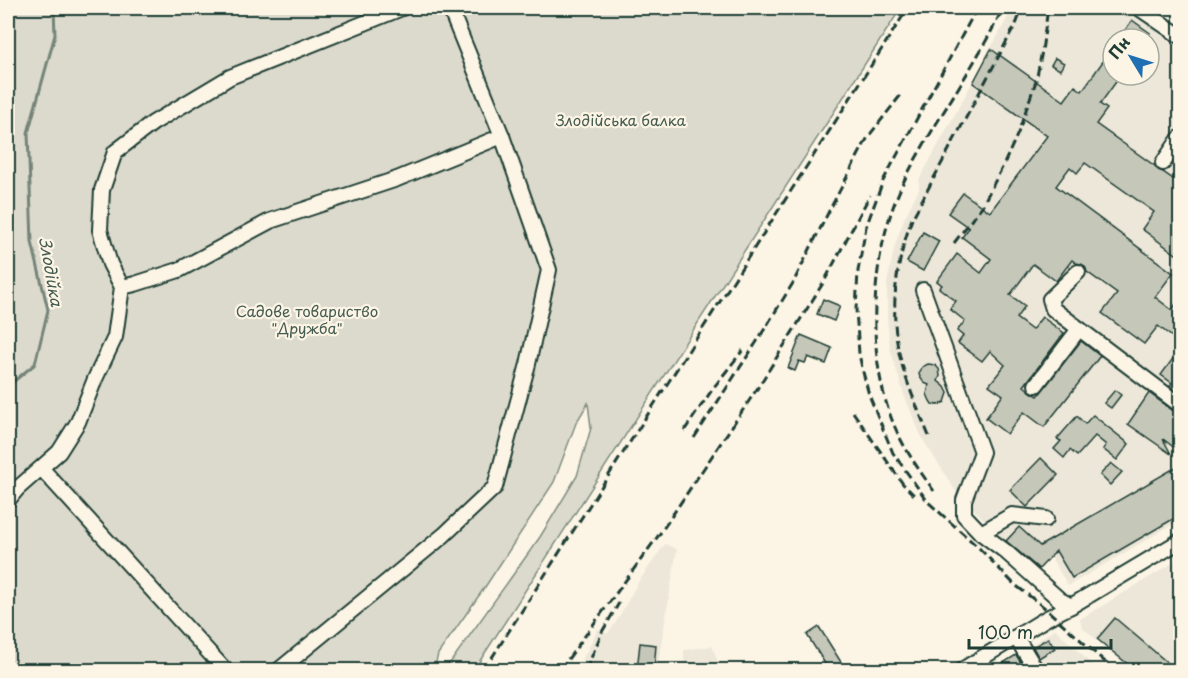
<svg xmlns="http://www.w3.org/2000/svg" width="1188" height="678" viewBox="0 0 1188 678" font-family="'Playpen Sans',sans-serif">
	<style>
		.built { fill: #ece7d8; fill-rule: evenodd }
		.green { fill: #dcdacc; stroke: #7e8c80; stroke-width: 1.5 }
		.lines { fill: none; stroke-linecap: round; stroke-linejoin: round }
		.stream { stroke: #758479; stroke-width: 3 }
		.building { fill: #c5c7b9; stroke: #1f3d34; stroke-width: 1.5 }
		.minor-casing { stroke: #1f3d34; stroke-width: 18 }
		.minor { stroke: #fcf5e5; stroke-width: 14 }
		.rail { stroke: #1f3d34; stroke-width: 3; stroke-dasharray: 9 4.5; stroke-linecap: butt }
		.labels { text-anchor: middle; stroke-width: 4.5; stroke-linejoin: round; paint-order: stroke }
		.park-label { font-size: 15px; fill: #455c52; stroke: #fcf5e5 }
		.water-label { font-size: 16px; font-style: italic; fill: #435a51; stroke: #fcf5e5 }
	</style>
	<rect width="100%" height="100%" fill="#fcf5e5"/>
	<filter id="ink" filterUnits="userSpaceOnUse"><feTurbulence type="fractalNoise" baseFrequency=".0167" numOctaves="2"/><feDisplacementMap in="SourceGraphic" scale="12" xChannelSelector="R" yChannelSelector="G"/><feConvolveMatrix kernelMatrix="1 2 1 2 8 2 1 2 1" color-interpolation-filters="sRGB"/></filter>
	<g filter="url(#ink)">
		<g class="built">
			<path d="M1013 8H1123L1180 48V520L1068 586 1051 557 1038 571 1006 542 955 490 922 438 904 395 890 348 887 317V283L895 245 904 219 919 189V180ZM1113 39H1149V75H1113Z"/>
			<polygon points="665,544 677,549 657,670 577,670 598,629 607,634 615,624 637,584"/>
			<polygon points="1180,559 1180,670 1132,670 1082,627 1080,619"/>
			<polygon points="1055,629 1098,670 992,670 1024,650"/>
			<polygon points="712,646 721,670 669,670 669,664 684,663 684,650"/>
		</g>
		<polygon class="green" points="8,8 901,8 474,670 445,670 540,537 577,476 591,428 588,403 576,423 554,482 485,587 438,654 434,670 8,670"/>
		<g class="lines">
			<polyline class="stream" points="8,386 35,364 48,310 32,242 28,133 55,35 54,8"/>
		</g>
		<g class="building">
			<polygon points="1132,20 1150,33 1146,39 1119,39"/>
			<polygon points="1113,47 1113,75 1121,75 1100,104 1107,109 1096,124 1155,166 1158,170 1163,172 1180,184 1180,257 1142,229 1154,212 1085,163 1077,173 1070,167 1056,186 1173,273 1155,297 1172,310 1180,298 1180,343 1158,326 1144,344 1102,313 1117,294 1087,272 1085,266 1081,264 1076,263 1072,260 1056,281 1033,264 1010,295 1025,306 1016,318 1032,330 1042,317 1064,333 1024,386 1031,392 1038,396 1081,341 1100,356 1044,427 1024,412 1007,434 986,418 1003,395 989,385 1005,365 990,351 982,361 958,343 963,336 957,331 965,321 950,309 956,301 939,288 942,285 937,281 957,254 981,273 991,259 962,237 969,228 948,213 963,193 990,212 1047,136 973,83 991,49 1064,101 1075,86 1082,91"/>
			<polygon points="1055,58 1064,63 1060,70 1051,65"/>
			<polygon points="923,232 939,241 923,271 907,262"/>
			<polygon points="823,299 840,306 834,321 817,314"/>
			<polygon points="801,335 832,348 826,364 808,357 805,363 799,361 795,371 788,368"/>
			<polygon points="1180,349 1180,394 1170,386 1172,383 1161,375"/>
			<polygon points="928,364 935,365 939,369 940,376 938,381 945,387 948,393 945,402 939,405 932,404 930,401 927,394 929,385 924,383 920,377 919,374 922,367"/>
			<polygon points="1115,390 1121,395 1111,408 1104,403"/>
			<polygon points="1149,393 1180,416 1180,452 1163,439 1171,454 1128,424"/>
			<polygon points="1093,415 1129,444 1117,460 1103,449 1106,445 1095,436 1077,456 1070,450 1064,458 1054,449 1061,441 1057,439 1077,416 1085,424"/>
			<polygon points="1041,458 1058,475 1027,507 1010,490"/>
			<polygon points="1111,463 1122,472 1110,485 1100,475"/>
			<polygon points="1178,466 1180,470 1180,515 1072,578 1056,551 1039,569 1006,541 1019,527 1040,546"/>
			<polygon points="1115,618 1176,670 1135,670 1097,639"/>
			<polygon points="819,627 846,670 829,670 807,635"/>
			<polygon points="1048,638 1055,648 1039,658 1033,647"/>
			<polygon points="640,643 656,645 654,670 637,670"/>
			<polygon points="1016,655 1026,670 992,670"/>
		</g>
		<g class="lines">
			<defs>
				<g id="minor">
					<polyline points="1139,8 1180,36"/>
					<polyline points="1163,163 1180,138"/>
					<polyline points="1078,272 1050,299 1053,309 1180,405"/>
					<polyline points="122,287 135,284 179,270 270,221 397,179 502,136"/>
					<polyline points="923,290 982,452 964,500 964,515 981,533 1005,551 1060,600 1071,606"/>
					<polyline points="1036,385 1079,329"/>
					<polyline points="42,469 225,670"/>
					<polyline points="8,500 17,489 59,452 78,422 95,379 115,337 122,287 110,264 100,230 102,190 115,152 153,123 230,77 402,8"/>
					<polyline points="981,533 1012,515 1046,519"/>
					<polyline points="1016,637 1036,670"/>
					<polyline points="279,670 444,535 495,487 528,364 549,270 502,136 453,16 457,8"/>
					<polyline points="962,670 1047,618 1071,606 1180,541"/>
				</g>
			</defs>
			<use href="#minor" class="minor-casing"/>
			<use href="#minor" class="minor"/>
			<g class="rail">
				<polyline points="977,8 883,181 866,227 858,271 856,309 859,354 863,372 869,395 893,453 928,502 979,548 1014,584 1045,608 1114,670"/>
				<polyline points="954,243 982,206 1003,166 1018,133 1036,81 1042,51 1048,8"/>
				<polyline points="853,412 903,484 916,497"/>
				<polyline points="684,431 714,387 743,350"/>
				<path d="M929 436C917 407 904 378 898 348 890 304 897 260 912 219L1017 22 1022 8"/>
				<polyline points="694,438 756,343 793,283 829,211 868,137 900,96"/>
				<path d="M934 491C919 470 904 449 894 425 864 352 870 247 906 177 936 119 975 67 1003 8"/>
				<polyline points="484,670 908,8"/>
				<polyline points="560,670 661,532 757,389 825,280 870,195"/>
				<polyline points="586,670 602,632 619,603"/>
			</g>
		</g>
	</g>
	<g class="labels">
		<g class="park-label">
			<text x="621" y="126">Злодійська балка</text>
			<text x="307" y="317">Садове товариство<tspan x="307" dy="17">"Дружба"</tspan></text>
		</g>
		<g class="water-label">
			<text transform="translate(51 272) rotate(80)" y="6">Злодійка</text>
		</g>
	</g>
	<rect width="1188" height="678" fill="none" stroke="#fcf5e5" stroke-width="30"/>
	<rect x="15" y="15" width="1158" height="648" fill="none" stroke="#1f3d34" stroke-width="2" filter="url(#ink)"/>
	<g transform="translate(1131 57) rotate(308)"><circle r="28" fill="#fcf5e5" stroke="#a4ab9e" stroke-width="1.5"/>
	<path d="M0-4.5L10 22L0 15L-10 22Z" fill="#1f6fb2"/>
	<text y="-9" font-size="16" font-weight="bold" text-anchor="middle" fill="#1f3d34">Пн</text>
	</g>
	<path d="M969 639v9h142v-9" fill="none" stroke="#1f3d34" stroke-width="3"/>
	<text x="978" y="639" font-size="18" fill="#1f3d34" stroke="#fcf5e5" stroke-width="4.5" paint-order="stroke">100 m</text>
</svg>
